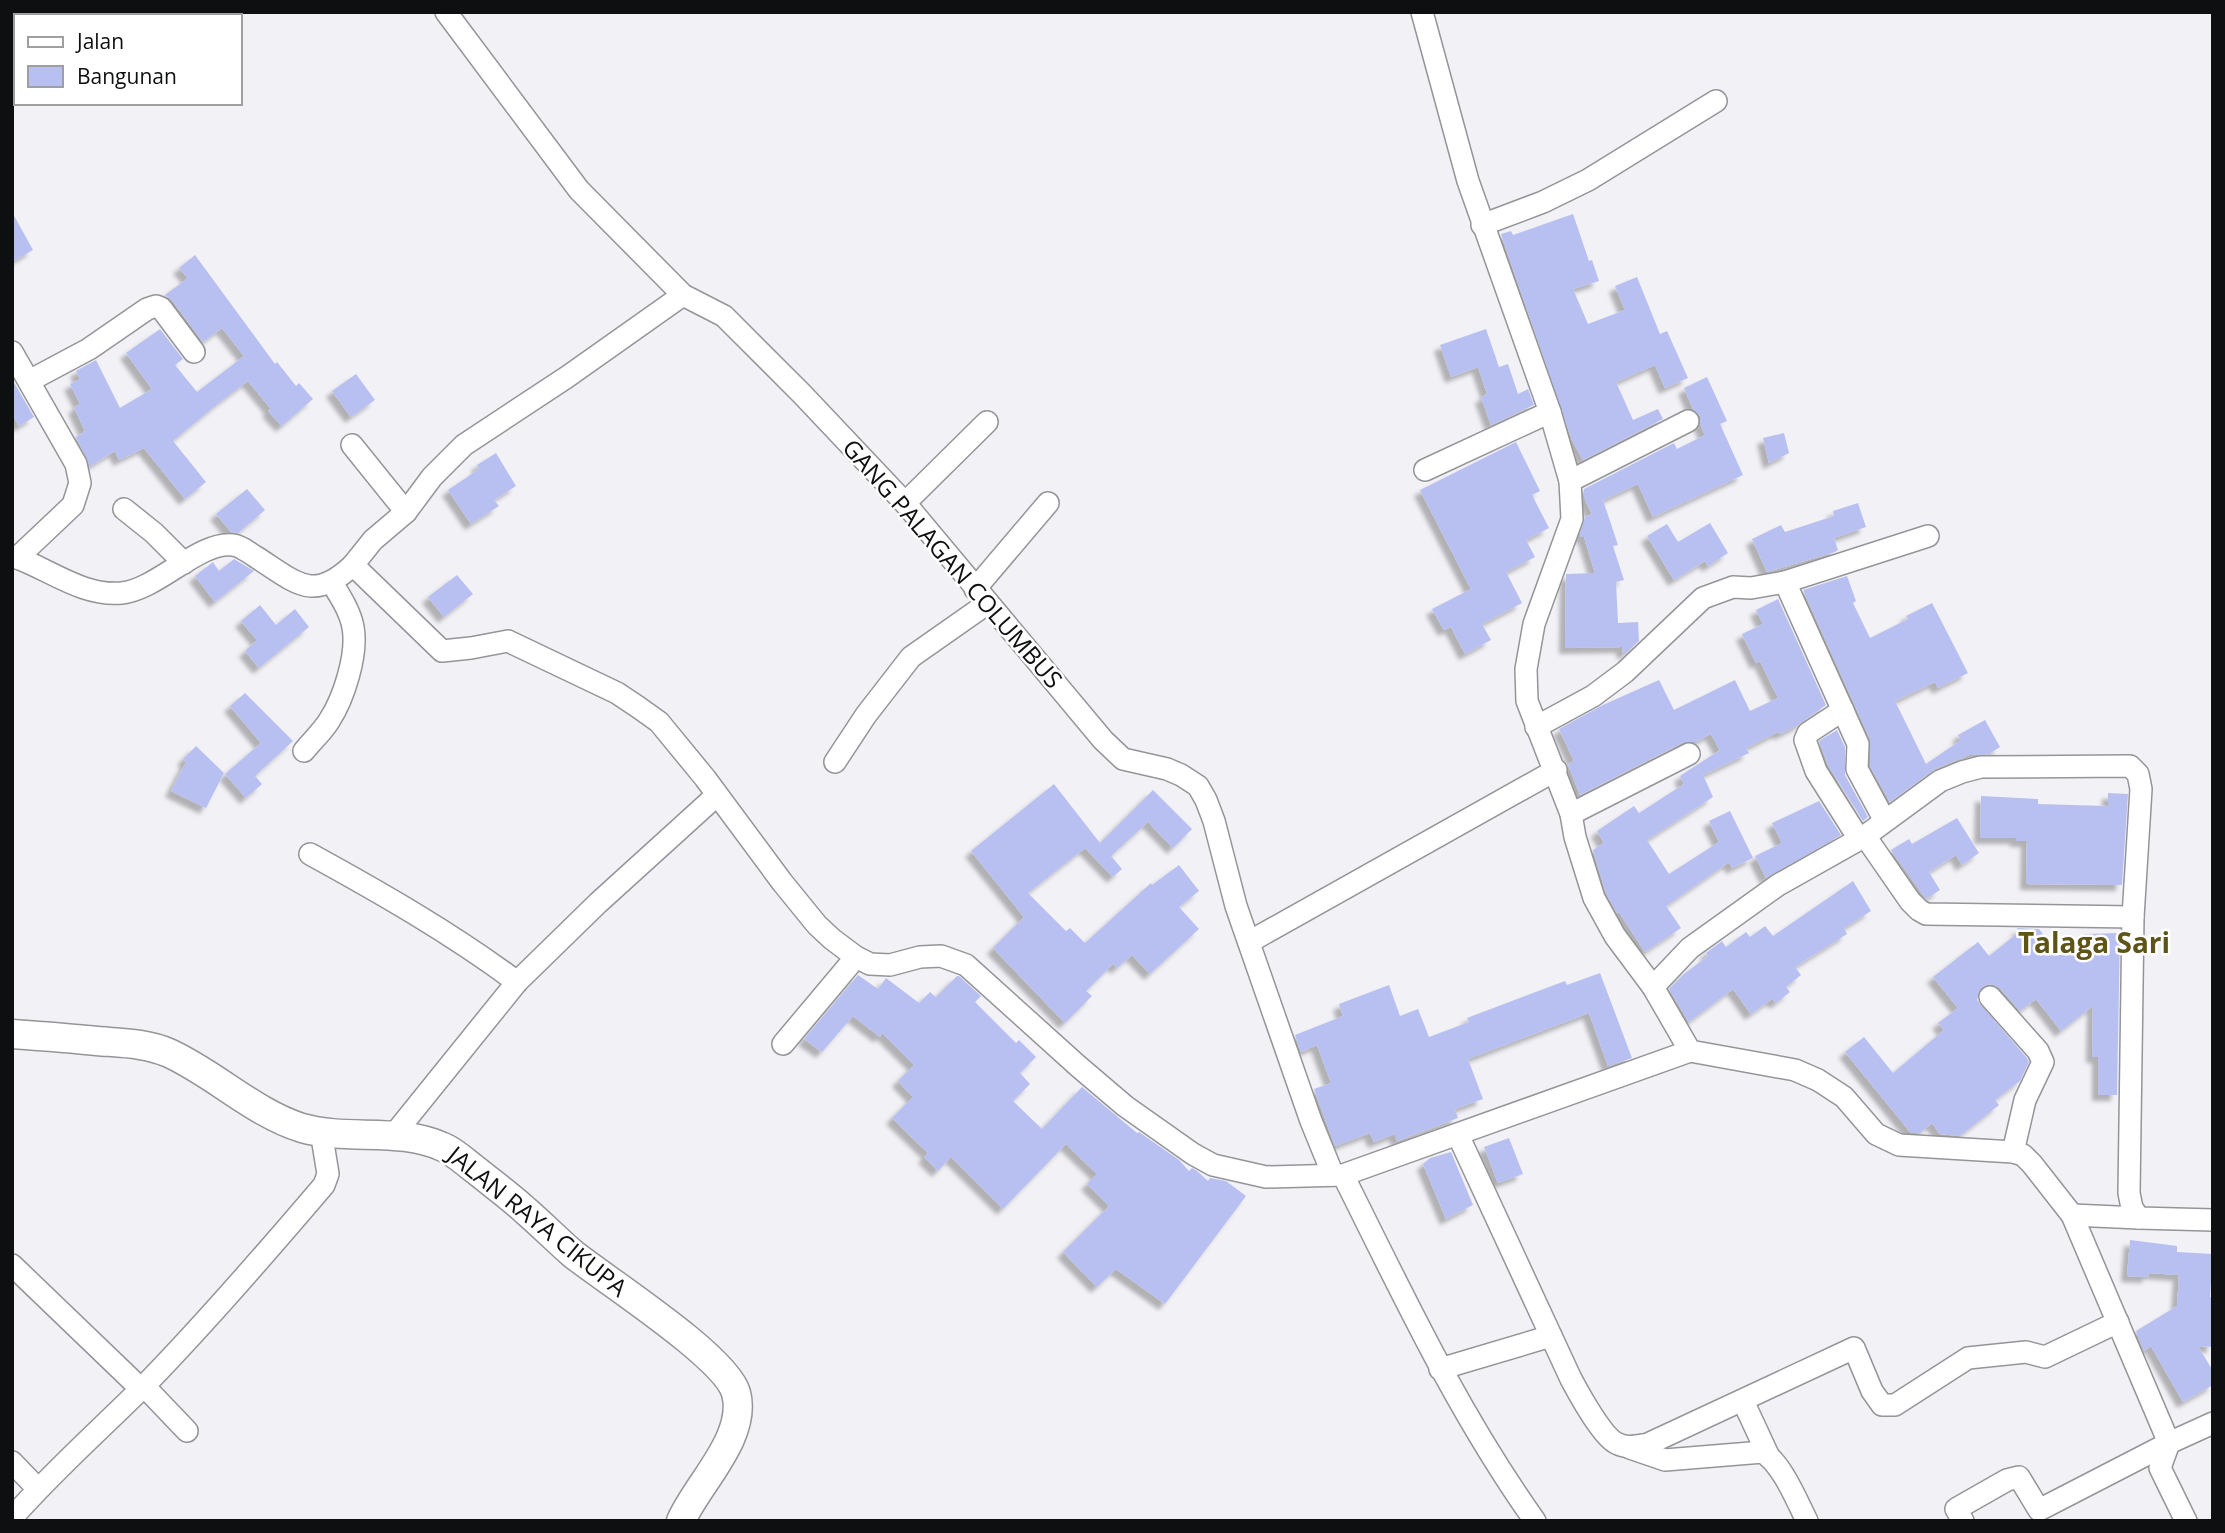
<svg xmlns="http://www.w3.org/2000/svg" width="2225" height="1533" viewBox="0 0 2225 1533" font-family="'Open Sans',sans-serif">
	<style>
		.building { fill: #b8c0f1; filter: url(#shadow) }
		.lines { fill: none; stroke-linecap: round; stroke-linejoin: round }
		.minor-casing { stroke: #949599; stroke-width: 24 }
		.major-casing { stroke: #949599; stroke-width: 31 }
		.minor { stroke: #fff; stroke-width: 21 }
		.major { stroke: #fff; stroke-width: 28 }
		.labels { text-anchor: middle; stroke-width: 5; stroke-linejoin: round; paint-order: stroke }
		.street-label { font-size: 24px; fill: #0e0f10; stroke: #fff }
		.quarter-label { font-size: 28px; font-weight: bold; fill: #5f5417; stroke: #fff }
	</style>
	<defs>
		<filter id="shadow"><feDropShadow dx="-6" dy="6" stdDeviation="2" flood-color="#0004"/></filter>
	</defs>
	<rect width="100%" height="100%" fill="#f1f1f6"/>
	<g class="building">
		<polygon points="12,212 33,250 12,262"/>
		<polygon points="1573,214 1589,261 1592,260 1599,281 1573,289 1588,324 1625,310 1615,286 1637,277 1660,334 1667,331 1688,378 1665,388 1655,365 1616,382 1633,420 1658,409 1663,419 1583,460 1572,440 1501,234 1511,231 1513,235"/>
		<polygon points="195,255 275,364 277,362 296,386 299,383 313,399 282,426 268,411 271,409 248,381 220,402 173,441 206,482 185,499 144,448 119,460 115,451 90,466 76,437 85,431 74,407 80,404 70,384 80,379 76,371 96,360 120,408 152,389 126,353 160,329 183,359 175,365 197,392 244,356 222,328 203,342 172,300 165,295 188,278 179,268"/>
		<polygon points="1486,329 1499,367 1508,364 1518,394 1528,389 1534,405 1491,425 1481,397 1487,394 1478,367 1451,377 1440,345"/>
		<polygon points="356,374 375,400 351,417 332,391"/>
		<polygon points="1707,377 1727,421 1720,424 1743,475 1653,517 1638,484 1603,500 1618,545 1613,546 1624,580 1616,582 1618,623 1638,622 1639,641 1626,653 1623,653 1622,647 1565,648 1566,574 1595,573 1584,537 1581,537 1580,534 1585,517 1592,514 1584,497 1584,489 1674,443 1677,449 1705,435 1700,424 1700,416 1693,409 1684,388"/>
		<polygon points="12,379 34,417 19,426 12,414"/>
		<polygon points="1784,433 1789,453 1769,463 1763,438"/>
		<polygon points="1516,442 1540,491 1532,495 1549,528 1526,540 1535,557 1506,572 1522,603 1482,624 1491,640 1465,654 1451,627 1444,630 1432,609 1471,589 1420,490"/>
		<polygon points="496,453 516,486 494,500 499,506 471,524 448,490 479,469 477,465"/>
		<polygon points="247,489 265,510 238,533 231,532 216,514"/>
		<polygon points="1858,503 1866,527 1834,538 1838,550 1835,552 1767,572 1752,539 1781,525 1785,532 1834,516 1833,511"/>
		<polygon points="1710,523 1728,553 1708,566 1705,561 1674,580 1647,536 1667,524 1678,542"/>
		<polygon points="234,559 254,571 215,602 195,576 213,562 219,571"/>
		<polygon points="457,575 473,594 444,617 428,597"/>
		<polygon points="1847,576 1856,601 1853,603 1870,638 1908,619 1906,616 1932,603 1968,673 1938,688 1935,682 1895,701 1926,764 1961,740 1958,735 1985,720 2000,747 1989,754 1969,755 1935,769 1890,802 1870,766 1870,739 1803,590"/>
		<polygon points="1778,599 1826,705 1798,725 1780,734 1778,732 1746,748 1749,753 1703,775 1713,797 1647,840 1669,874 1719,842 1709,821 1730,811 1753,858 1732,868 1729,862 1666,906 1681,928 1645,952 1619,912 1617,913 1606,893 1593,850 1604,843 1597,831 1634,806 1639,813 1684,784 1680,776 1720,750 1711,734 1695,742 1684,742 1580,795 1568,764 1574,761 1559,729 1603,705 1659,680 1674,710 1735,680 1750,711 1778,698 1760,661 1756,663 1742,634 1763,624 1756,610"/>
		<polygon points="260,605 276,625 295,609 309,627 259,668 245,651 257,640 241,621"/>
		<polygon points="245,693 293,741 255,776 262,784 246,798 225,774 261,743 230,706"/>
		<polygon points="1837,730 1845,747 1845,775 1868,817 1863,821 1828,765 1819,741"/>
		<polygon points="196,746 224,773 206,808 171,791 186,762 183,759"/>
		<polygon points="1054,784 1100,843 1153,790 1192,829 1173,848 1148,822 1111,856 1122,869 1113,877 1085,848 1028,893 1066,931 1070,928 1085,943 1151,883 1152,885 1179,865 1199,891 1179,907 1199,929 1150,974 1132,955 1117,968 1113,964 1086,991 1092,996 1065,1023 993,948 1024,917 971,851"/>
		<polygon points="2108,793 2128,794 2122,885 2026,884 2027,841 2016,841 2016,838 1980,838 1981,796 2038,799 2038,804 2108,806"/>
		<polygon points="1819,801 1841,835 1766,878 1755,856 1782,843 1772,823"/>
		<polygon points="1957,818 1979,853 1962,865 1956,855 1929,872 1940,890 1926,899 1891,850 1909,839 1912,844"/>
		<polygon points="1853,881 1871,911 1844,928 1847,934 1795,967 1801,975 1786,987 1790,992 1776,1003 1772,999 1751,1014 1733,989 1689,1022 1669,989 1684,974 1708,956 1706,953 1722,941 1726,947 1746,932 1750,937 1765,926 1773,936"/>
		<polygon points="2017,928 2039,929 2059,955 2084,955 2084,934 2120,933 2117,1095 2098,1095 2098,1057 2092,1057 2093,1006 2061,1031 2036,999 2020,1011 2000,988 1988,984 1981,988 1977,1000 2027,1058 2029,1062 2020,1081 1995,1100 1999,1105 1960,1136 1940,1134 1932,1123 1920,1133 1911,1133 1845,1052 1864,1037 1893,1073 1944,1030 1938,1023 1958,1008 1933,977 1978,942 1989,956 2019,932"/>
		<polygon points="1600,973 1632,1058 1608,1066 1589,1013 1468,1059 1483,1099 1455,1109 1458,1118 1397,1141 1395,1134 1374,1142 1370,1133 1335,1146 1314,1089 1331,1083 1317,1045 1301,1052 1295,1035 1343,1016 1339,1004 1389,985 1400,1016 1418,1009 1429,1037 1469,1022 1467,1018 1565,981 1567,985"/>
		<polygon points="858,975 878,989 886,978 919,1003 930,992 936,997 957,976 959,976 981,996 975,1002 1016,1043 1019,1040 1036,1057 1020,1073 1030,1084 1013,1101 1042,1129 1082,1087 1137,1133 1139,1132 1179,1160 1189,1171 1192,1168 1197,1171 1208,1181 1210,1178 1226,1181 1246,1196 1165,1304 1116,1269 1097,1287 1063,1252 1109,1206 1087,1184 1097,1174 1066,1144 1003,1209 951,1157 938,1171 924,1157 928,1153 892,1118 913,1097 898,1081 914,1065 882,1033 880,1037 853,1016 822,1052 804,1039"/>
		<polygon points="1509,1138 1523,1174 1498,1183 1484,1147"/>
		<polygon points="1451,1152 1473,1205 1446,1219 1423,1164 1430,1158"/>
		<polygon points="2130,1240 2177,1246 2177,1252 2213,1254 2210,1297 2213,1297 2213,1347 2198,1346 2213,1371 2213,1385 2183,1402 2151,1346 2144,1351 2136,1331 2177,1306 2179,1275 2149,1273 2148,1277 2127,1276"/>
	</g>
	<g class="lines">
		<defs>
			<g id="minor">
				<polyline points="446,12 579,190 683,295 724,316 802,394 905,503 1103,740 1123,759 1167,769 1181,775 1198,786 1206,800 1214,821 1236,906 1311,1121 1333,1175"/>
				<polyline points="1422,12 1468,181 1550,412 1570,481 1572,519 1534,624 1526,669 1527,701 1571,814 1575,837 1594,898 1615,936 1653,987 1690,1051 1795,1070 1818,1080 1844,1097 1876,1134 1899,1145 2013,1152 2023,1155 2032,1164 2072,1215 2169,1443 2213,1423"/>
				<polyline points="1482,225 1543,202 1588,180 1716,101"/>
				<polyline points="683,295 567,377 464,445 432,477 406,512 373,540 353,565 442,651 471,648 508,641 617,693 638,707 659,722 705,778 782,882 817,925 832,939 856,957 870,964 890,965 920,957 941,956 966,965 1078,1066 1125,1106 1193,1154 1213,1165 1266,1177 1343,1175 1690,1051"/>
				<polyline points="12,352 76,464 80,483 73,505 17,558"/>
				<polyline points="29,381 89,349 147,309 156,306 161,308 194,352"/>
				<polyline points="352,445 406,512"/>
				<polyline points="1425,470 1550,412"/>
				<polyline points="1570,481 1688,421"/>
				<polyline points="905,503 987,422"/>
				<polyline points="124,509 154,533 184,563"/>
				<path d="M12 556C48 568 82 597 122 593 158 589 199 541 233 545 242 546 249 553 256 557 297 583 313 603 353 565"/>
				<polyline points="1785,582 1858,744 1857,769 1885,821"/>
				<polyline points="975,589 1048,503"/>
				<polyline points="1843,710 1808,733 1805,740 1816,771 1859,839"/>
				<polyline points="1536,727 1593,696 1625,672 1703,598 1733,587 1751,588 1785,582 1928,536"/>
				<path d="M304 751C312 741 322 732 329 721 344 698 358 654 353 627 350 611 340 596 332 583"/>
				<polyline points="835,762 866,715 911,657 988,603"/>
				<polyline points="1571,814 1689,754"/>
				<polyline points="1865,836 1910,901 1919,910 1926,914 2133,917"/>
				<path d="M310 854C381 893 451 933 517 982"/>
				<polyline points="1249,942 1556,770"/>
				<polyline points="1653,987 1690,948 1778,885 1865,836 1940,781 1962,772 1981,767 2130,766 2138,774 2141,789 2133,917 2129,1193 2132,1208 2139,1218 2213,1220"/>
				<polyline points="1990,997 2038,1051 2043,1062 2025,1100 2013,1152"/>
				<polyline points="783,1044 856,957"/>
				<path d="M1458 1135 1571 1379C1579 1394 1602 1436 1616 1443 1627 1449 1636 1446 1648 1444L1854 1348 1872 1391 1882 1405H1895L1968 1358 2026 1352 2045 1357 2118 1322"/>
				<polyline points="392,1137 517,982 598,903 717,795"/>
				<path d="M1343 1175C1402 1293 1458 1413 1535 1521"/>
				<polyline points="2072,1215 2139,1218"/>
				<polyline points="12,1265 140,1388"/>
				<polyline points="1440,1369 1551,1336"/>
				<polyline points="144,1386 187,1431"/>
				<polyline points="1743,1401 1769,1457"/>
				<polyline points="2169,1443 2160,1468 2186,1521"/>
				<path d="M1630 1448 1665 1460 1763 1452C1782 1464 1797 1501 1807 1521"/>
				<polyline points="12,1462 38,1489"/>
				<path d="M12 1518C54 1470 102 1428 147 1383 209 1319 267 1252 324 1185L328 1174 321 1131"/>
				<polyline points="1963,1521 1956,1509 2007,1480 2019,1477 2039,1510 2169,1443"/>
			</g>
			<path id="major" d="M12 1034C40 1036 68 1038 97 1041 121 1043 146 1043 169 1053 215 1074 254 1113 302 1128 348 1141 400 1127 443 1147 455 1152 466 1163 477 1171 493 1184 511 1197 526 1211 542 1225 557 1240 573 1254 607 1281 726 1357 736 1393 748 1437 697 1484 681 1521"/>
		</defs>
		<use href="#minor" class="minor-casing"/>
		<use href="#major" class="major-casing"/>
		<use href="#minor" class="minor"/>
		<use href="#major" class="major"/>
	</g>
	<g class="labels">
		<g class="street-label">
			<text transform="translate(952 564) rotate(49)" y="8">GANG PALAGAN COLUMBUS</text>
			<text transform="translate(537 1222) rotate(39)" y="8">JALAN RAYA CIKUPA</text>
		</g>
		<g class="quarter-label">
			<text x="2094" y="953">Talaga Sari</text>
		</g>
	</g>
	<rect width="2225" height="1533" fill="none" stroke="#0e0f10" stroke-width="28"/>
	<rect x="14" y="14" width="228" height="91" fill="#ffffff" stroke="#9f9f9f" stroke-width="2"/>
	<rect x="28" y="37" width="35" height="10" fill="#ffffff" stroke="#9f9f9f" stroke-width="2"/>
	<text x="77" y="49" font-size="21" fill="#0e0f10">Jalan</text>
	<rect x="28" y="66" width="35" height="21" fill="#b8c0f1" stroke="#9f9f9f" stroke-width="2"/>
	<text x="77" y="84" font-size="21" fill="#0e0f10">Bangunan</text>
</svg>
